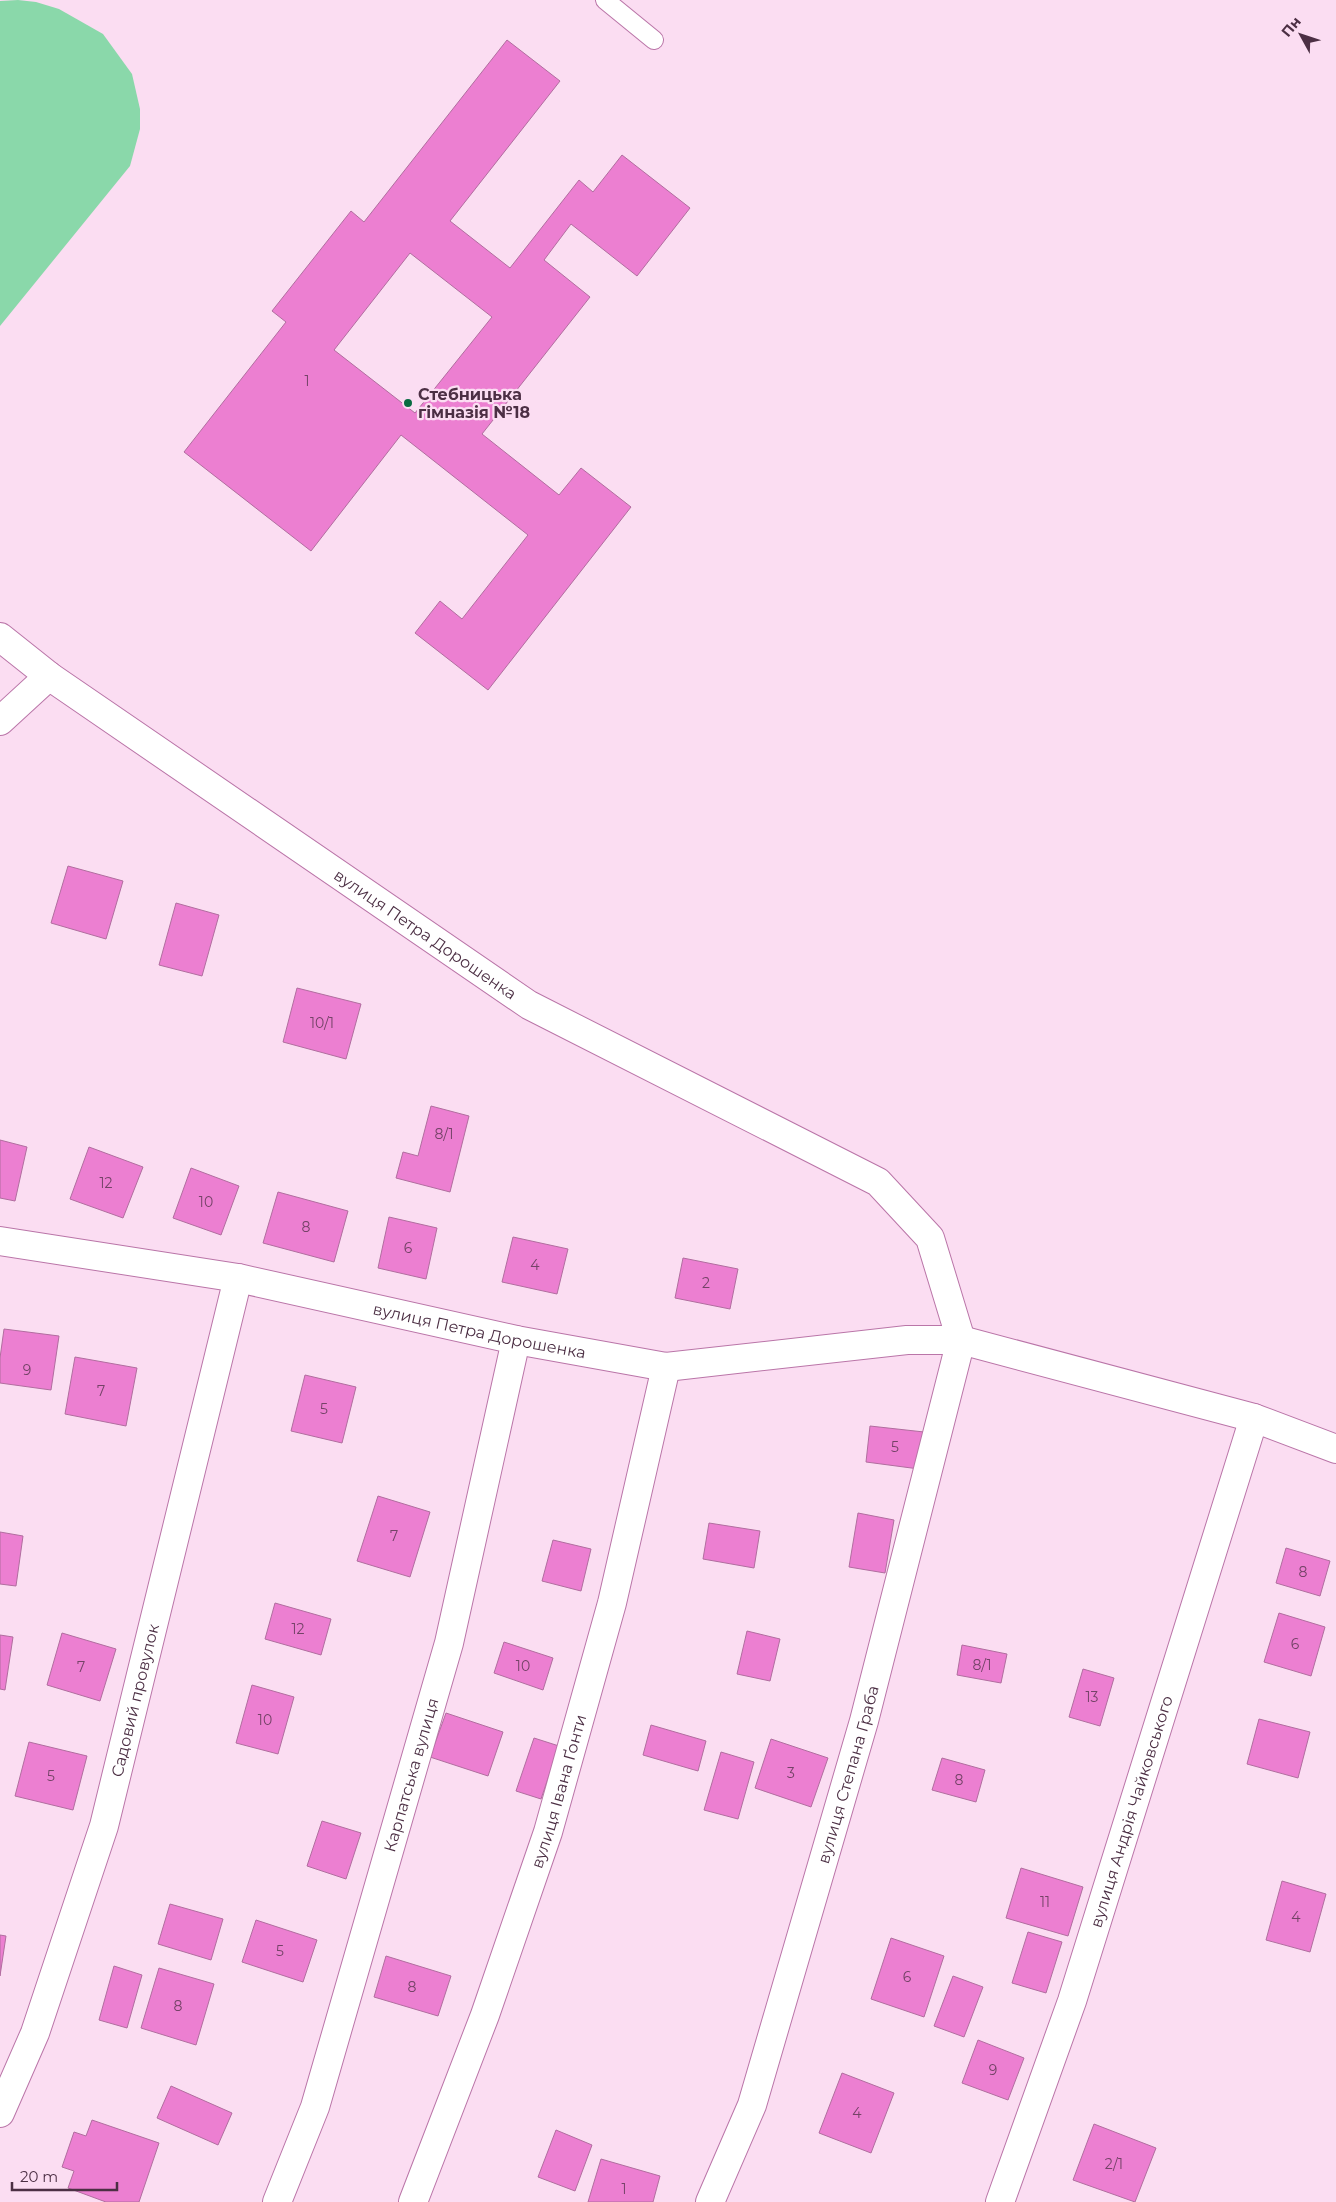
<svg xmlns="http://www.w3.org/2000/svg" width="1336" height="2202" viewBox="0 0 1336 2202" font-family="Montserrat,sans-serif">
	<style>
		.green { fill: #8ad8aa }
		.building { fill: #ec7fd1; stroke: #b16d9f; fill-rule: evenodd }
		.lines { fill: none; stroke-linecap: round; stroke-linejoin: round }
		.service-casing { stroke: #ba75a8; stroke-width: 20 }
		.minor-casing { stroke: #ba75a8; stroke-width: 30 }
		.service { stroke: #fff; stroke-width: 18 }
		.minor { stroke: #fff; stroke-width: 28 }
		.poi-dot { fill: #086b41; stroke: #fbddf2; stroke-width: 2 }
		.labels { text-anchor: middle; stroke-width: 4.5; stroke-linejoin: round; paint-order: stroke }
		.number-label { font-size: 14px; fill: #744367 }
		.poi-label { font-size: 16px; font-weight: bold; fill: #4c2f44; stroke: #fbddf2; text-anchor: start }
		.street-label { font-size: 16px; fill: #4c2f44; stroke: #fbddf2 }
	</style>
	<rect width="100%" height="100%" fill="#fbddf2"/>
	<polygon class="green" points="18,0 36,2 59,9 103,34 132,74 140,109 140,129 130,166 0,326 0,1"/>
	<g class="building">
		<path d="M507 40 560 81 450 221 510 268 579 180 593 192 622 155 690 208 637 276 571 224 544 260 590 297 482 434 559 495 581 468 631 507 488 690 415 633 440 601 462 619 528 535 401 435 311 551 184 452 286 322 272 311 351 211 364 222ZM410 253 492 317 415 413 334 350Z"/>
		<polygon points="68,866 123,881 106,939 51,923"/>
		<polygon points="176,903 219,915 202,976 159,965"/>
		<polygon points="297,988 361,1004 346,1059 283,1042"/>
		<polygon points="431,1106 469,1116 450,1192 396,1178 403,1152 418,1156"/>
		<polygon points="0,1140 27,1147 15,1201 0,1198"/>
		<polygon points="89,1147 143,1167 123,1218 70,1199"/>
		<polygon points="191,1168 239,1186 221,1235 173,1218"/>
		<polygon points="278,1192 348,1211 334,1262 263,1243"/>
		<polygon points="389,1217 437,1228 426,1279 378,1268"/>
		<polygon points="513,1237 568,1249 557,1294 502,1282"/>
		<polygon points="683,1258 738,1269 730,1309 675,1298"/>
		<polygon points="4,1329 59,1336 51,1390 0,1383 0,1358"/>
		<polygon points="75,1357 137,1368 126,1426 65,1414"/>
		<polygon points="305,1375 356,1387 342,1443 291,1431"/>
		<polygon points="870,1426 924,1432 919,1469 866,1462"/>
		<polygon points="378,1496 430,1512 410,1577 357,1561"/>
		<polygon points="858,1513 894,1520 885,1573 849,1567"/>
		<polygon points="709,1523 760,1531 754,1568 703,1559"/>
		<polygon points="0,1532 23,1536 16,1586 0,1584"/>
		<polygon points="553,1540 591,1549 581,1591 542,1581"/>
		<polygon points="1286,1548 1330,1561 1320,1596 1276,1583"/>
		<polygon points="275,1603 331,1619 321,1655 265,1639"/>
		<polygon points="1279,1613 1325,1627 1311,1676 1264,1662"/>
		<polygon points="747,1631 780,1639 770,1681 737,1674"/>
		<polygon points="62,1633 116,1649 100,1701 47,1685"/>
		<polygon points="0,1635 13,1637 5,1690 0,1689"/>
		<polygon points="504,1642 553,1658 543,1690 494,1673"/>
		<polygon points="962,1645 1007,1654 1001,1683 957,1675"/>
		<polygon points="1083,1669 1114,1678 1100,1726 1069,1717"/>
		<polygon points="252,1685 294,1697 278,1754 236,1743"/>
		<polygon points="446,1713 503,1732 488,1776 430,1757"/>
		<polygon points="1259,1719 1310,1732 1298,1778 1247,1764"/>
		<polygon points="651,1725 706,1741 698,1771 643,1755"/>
		<polygon points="534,1738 559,1746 541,1799 516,1791"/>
		<polygon points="771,1739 828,1758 811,1807 755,1788"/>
		<polygon points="29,1742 87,1756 73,1810 15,1796"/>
		<polygon points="721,1752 754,1762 738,1819 704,1810"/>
		<polygon points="942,1758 985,1770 976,1802 932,1790"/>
		<polygon points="322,1821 361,1833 346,1879 307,1866"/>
		<polygon points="1021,1868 1083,1887 1068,1936 1006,1918"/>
		<polygon points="1282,1881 1326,1894 1310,1952 1266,1940"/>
		<polygon points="170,1904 223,1919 211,1960 158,1944"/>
		<polygon points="256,1920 317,1940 303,1982 242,1962"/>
		<polygon points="1028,1932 1062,1942 1046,1993 1012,1983"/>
		<polygon points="0,1935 6,1936 0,1976"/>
		<polygon points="891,1938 944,1956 924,2017 871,1999"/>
		<polygon points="386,1956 451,1976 438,2016 374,1997"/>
		<polygon points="114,1966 142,1975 127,2028 99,2020"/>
		<polygon points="159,1968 214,1984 196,2045 141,2028"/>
		<polygon points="953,1976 983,1987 964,2037 934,2026"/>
		<polygon points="978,2040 1024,2058 1008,2100 962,2083"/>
		<polygon points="842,2073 894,2093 871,2153 819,2133"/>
		<polygon points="171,2086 232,2113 218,2145 157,2118"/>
		<polygon points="92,2120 159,2143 139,2202 106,2202 68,2188 74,2171 62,2167 74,2132 86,2136"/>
		<polygon points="1094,2124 1156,2148 1135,2202 1073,2180"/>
		<polygon points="556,2130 592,2145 575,2191 538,2177"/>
		<polygon points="601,2159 660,2176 653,2202 588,2202"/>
	</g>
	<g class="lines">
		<defs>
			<polyline id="service" points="605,0 654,40"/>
			<g id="minor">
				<path id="s1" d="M0 637 49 676 529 1005 878 1182 930 1238 961 1340"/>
				<polyline points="0,721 49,676"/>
				<path id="s2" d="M0 1241 238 1278 516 1340 666 1367 907 1340H961L1254 1418 1336 1449"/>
				<path id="s3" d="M0 2113 35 2033 104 1826 238 1278"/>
				<path id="s4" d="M277 2202 315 2107 449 1643 516 1340"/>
				<path id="s5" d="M413 2202 485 2015 548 1832 612 1603 666 1367"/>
				<path id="s6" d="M710 2202 752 2105 864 1721 961 1340"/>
				<path id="s7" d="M1000 2202 1072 2001 1254 1418"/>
			</g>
		</defs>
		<use href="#service" class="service-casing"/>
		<use href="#minor" class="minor-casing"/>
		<use href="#service" class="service"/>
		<use href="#minor" class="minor"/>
	</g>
	<circle class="poi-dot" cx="408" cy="403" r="5"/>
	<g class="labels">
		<g class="number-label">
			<text x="307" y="386">1</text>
			<text x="322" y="1028">10/1</text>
			<text x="444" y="1139">8/1</text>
			<text x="106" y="1188">12</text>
			<text x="206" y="1207">10</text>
			<text x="306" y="1232">8</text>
			<text x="408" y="1253">6</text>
			<text x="535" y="1270">4</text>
			<text x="706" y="1288">2</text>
			<text x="27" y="1375">9</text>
			<text x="101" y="1396">7</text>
			<text x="324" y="1414">5</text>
			<text x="895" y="1452">5</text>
			<text x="394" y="1541">7</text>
			<text x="1303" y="1577">8</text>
			<text x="298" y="1634">12</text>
			<text x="1295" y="1649">6</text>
			<text x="982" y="1670">8/1</text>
			<text x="523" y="1671">10</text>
			<text x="81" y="1672">7</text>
			<text x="1092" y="1702">13</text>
			<text x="265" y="1725">10</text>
			<text x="791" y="1778">3</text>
			<text x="51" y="1781">5</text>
			<text x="959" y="1785">8</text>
			<text x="1045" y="1907">11</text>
			<text x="1296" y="1922">4</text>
			<text x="280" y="1956">5</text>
			<text x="907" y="1982">6</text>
			<text x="412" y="1992">8</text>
			<text x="178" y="2011">8</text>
			<text x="993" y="2075">9</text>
			<text x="857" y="2118">4</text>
			<text x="1114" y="2169">2/1</text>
			<text x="624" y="2194">1</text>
		</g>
		<g class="poi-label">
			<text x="418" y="400">Стебницька<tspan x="418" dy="18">гімназія №18</tspan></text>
		</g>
		<g class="street-label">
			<text dy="6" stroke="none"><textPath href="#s1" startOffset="519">вулиця Петра Дорошенка</textPath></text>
			<text dy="6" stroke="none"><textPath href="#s2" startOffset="488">вулиця Петра Дорошенка</textPath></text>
			<text dy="6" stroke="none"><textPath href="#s3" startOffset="435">Садовий провулок</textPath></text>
			<text dy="6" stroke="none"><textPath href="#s4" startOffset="448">Карпатська вулиця</textPath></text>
			<text dy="6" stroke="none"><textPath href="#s6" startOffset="450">вулиця Степана Граба</textPath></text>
			<text dy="6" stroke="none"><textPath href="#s5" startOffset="436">вулиця Івана Ґонти</textPath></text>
			<text dy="6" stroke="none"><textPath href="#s7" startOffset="412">вулиця Андрія Чайковського</textPath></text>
		</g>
	</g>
	<g transform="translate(1301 35) rotate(310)" stroke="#fbddf2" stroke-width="4" paint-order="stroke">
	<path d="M0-4L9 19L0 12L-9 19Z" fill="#4c2f44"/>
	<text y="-8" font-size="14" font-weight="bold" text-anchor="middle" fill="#4c2f44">Пн</text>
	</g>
	<path d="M12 2182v8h105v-8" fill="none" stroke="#4c2f44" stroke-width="2.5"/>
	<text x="20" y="2182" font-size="15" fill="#4c2f44" stroke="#fbddf2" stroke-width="4" paint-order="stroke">20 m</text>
</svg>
